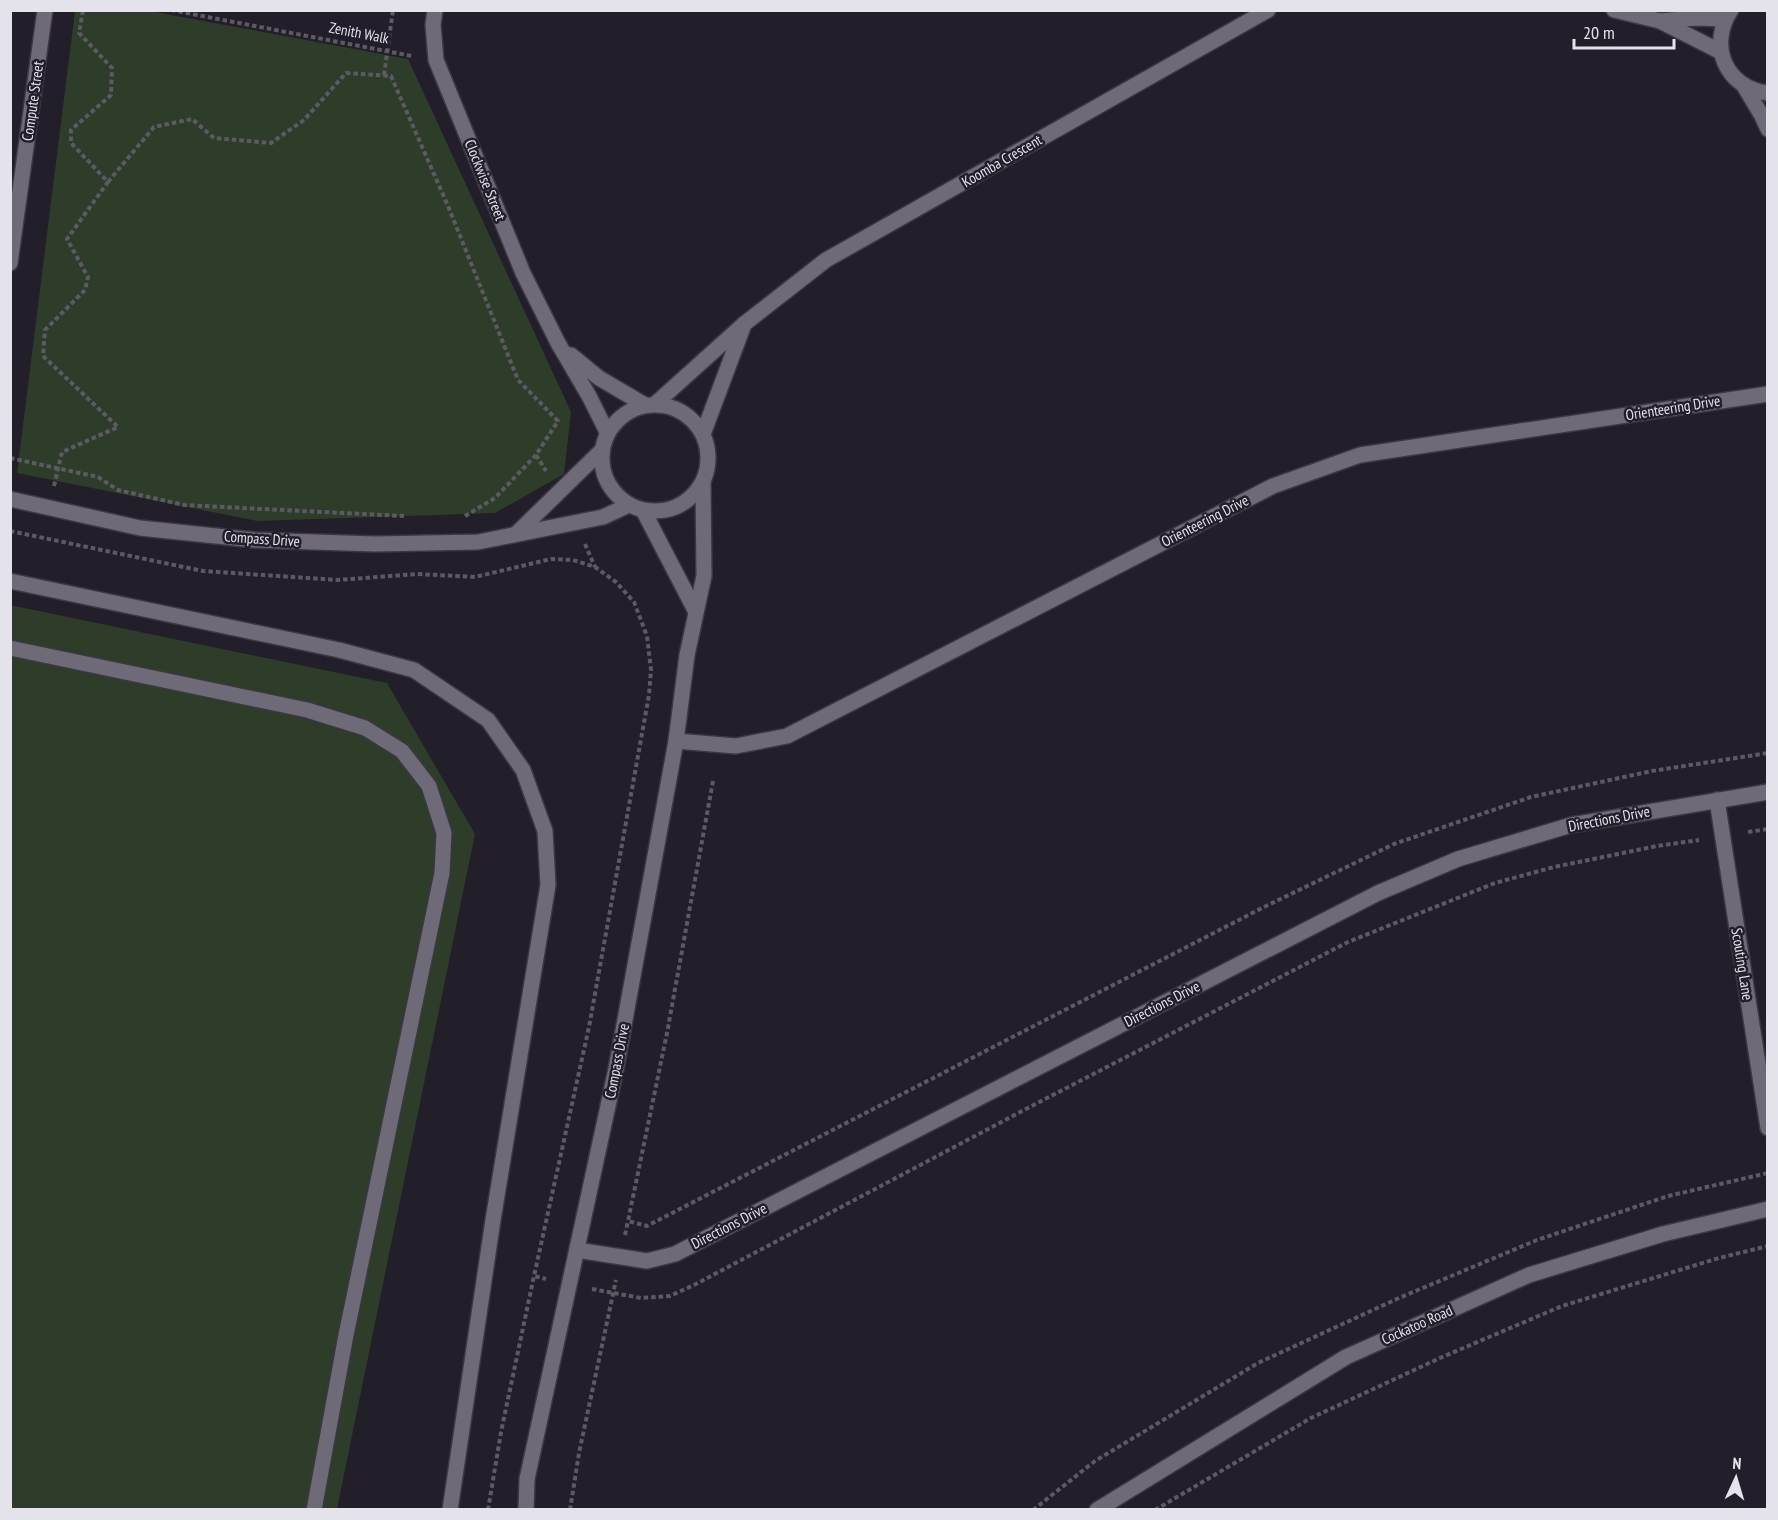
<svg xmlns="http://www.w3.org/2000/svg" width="1778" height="1520" viewBox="0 0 1778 1520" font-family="'PT Sans Narrow',sans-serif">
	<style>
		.green { fill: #2d3d29 }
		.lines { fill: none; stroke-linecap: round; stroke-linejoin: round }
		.minor-casing { stroke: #3b3842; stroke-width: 18 }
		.path { stroke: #5d5a64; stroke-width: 4; stroke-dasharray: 4.5 3; stroke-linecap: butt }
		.minor { stroke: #6e6a78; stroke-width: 15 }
		.labels { text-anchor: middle; stroke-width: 5; stroke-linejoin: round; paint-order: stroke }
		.street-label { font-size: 15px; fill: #e4e2ea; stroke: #221e2a }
	</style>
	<rect width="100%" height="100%" fill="#221e2a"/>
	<g class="green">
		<polygon points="75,11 150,11 408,59 571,412 564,474 495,513 257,521 17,473"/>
		<polygon points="10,605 387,683 475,834 337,1509 11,1509"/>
	</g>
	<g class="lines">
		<defs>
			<g id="minor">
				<polyline points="435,10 433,25 436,60 523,273 558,343 589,396 607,432"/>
				<polyline points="1614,10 1660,21 1721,52"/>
				<path d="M1731 10C1708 45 1725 88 1768 93"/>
				<polyline points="1660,21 1695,18 1725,19"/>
				<polyline points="1744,86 1762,116 1768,129"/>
				<polyline points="10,263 45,10"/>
				<polyline points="571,355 599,378 645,405"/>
				<polyline points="655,404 744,324 826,260 1268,10"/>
				<circle cx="655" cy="458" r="53"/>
				<polyline points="703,434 743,327"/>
				<polyline points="10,499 140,528 254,540 375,544 478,542 603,517 629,505"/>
				<polyline points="643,510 695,610"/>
				<polyline points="517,533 601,451"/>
				<polyline points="10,581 339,650 414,670 488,720 523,770 545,831 548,885 493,1220 450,1510"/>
				<polyline points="10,648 307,710 365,728 402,751 429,786 444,833 442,873 346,1335 314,1510"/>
				<polyline points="676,741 736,746 787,736 1273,486 1360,455 1768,394"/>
				<polyline points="1717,800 1768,1128"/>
				<polyline points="577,1250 647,1261 675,1254 1378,893 1458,859 1571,825 1768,792"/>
				<polyline points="526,1510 527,1479 616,1069 676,741 687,655 704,576 703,482"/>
				<polyline points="1097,1510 1346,1357 1529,1275 1663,1234 1768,1209"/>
			</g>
		</defs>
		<use href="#minor" class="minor-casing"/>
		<g class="path">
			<polyline points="171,10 412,56"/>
			<polyline points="384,75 393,10"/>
			<polyline points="108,182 154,127 192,119 214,138 271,143 304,120 346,73 391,76 448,206 518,380 558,421 536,455 546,471"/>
			<polyline points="10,458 98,477 118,490 184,505 404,516"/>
			<polyline points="54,486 62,452 118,427 43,356 45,330 85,290 88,277 67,239 108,182 71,143 71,130 111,95 112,68 79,33 83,10"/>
			<polyline points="465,516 495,498 536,455"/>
			<polyline points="10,531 203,571 338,580 417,574 475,577 551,559 573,560 595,567 616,582 634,602 647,636 651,670 649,695 589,1027 534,1276 546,1279"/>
			<polyline points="585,544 595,567"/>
			<polyline points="713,781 667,1033 628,1221 647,1226 1264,907 1394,844 1531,797 1652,771 1768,753"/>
			<polyline points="1748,832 1768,829"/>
			<polyline points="625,1235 628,1221"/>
			<polyline points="592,1289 641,1298 670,1296 696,1284 1024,1110 1348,942 1495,883 1554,867 1657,846 1699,840"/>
			<polyline points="488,1510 501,1432 534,1276"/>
			<polyline points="570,1510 579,1453 616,1280"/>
			<polyline points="1033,1510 1095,1461 1258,1363 1399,1298 1537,1240 1668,1196 1768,1173"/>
			<polyline points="1155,1510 1311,1418 1440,1358 1562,1306 1719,1258 1768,1246"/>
		</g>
		<use href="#minor" class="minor"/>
	</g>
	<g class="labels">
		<g class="street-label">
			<text transform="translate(359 33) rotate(11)" y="5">Zenith Walk</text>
			<text transform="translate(33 101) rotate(-82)" y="5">Compute Street</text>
			<text transform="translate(1002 161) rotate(-30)" y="5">Koomba Crescent</text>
			<text transform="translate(485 180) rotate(68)" y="5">Clockwise Street</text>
			<text transform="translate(1673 408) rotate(-9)" y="5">Orienteering Drive</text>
			<text transform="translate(1205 521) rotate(-27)" y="5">Orienteering Drive</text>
			<text transform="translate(262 539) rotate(4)" y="5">Compass Drive</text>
			<text transform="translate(1609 819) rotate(-11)" y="5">Directions Drive</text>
			<text transform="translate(1742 964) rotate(81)" y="5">Scouting Lane</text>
			<text transform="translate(1162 1004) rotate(-27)" y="5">Directions Drive</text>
			<text transform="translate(617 1061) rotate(-79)" y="5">Compass Drive</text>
			<text transform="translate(729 1226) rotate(-27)" y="5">Directions Drive</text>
			<text transform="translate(1417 1325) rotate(-24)" y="5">Cockatoo Road</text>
		</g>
	</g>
	<rect width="1778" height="1520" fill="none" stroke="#e4e2ea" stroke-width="24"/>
	<g transform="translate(1736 1478) rotate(4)" stroke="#221e2a" stroke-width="4.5" paint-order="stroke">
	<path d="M0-4.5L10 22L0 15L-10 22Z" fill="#e4e2ea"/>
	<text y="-9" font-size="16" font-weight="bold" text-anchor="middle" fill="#e4e2ea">N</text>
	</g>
	<path d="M1574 39v9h100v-9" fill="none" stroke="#e4e2ea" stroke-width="3"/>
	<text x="1583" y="39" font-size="18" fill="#e4e2ea" stroke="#221e2a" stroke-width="4.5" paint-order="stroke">20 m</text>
</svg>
